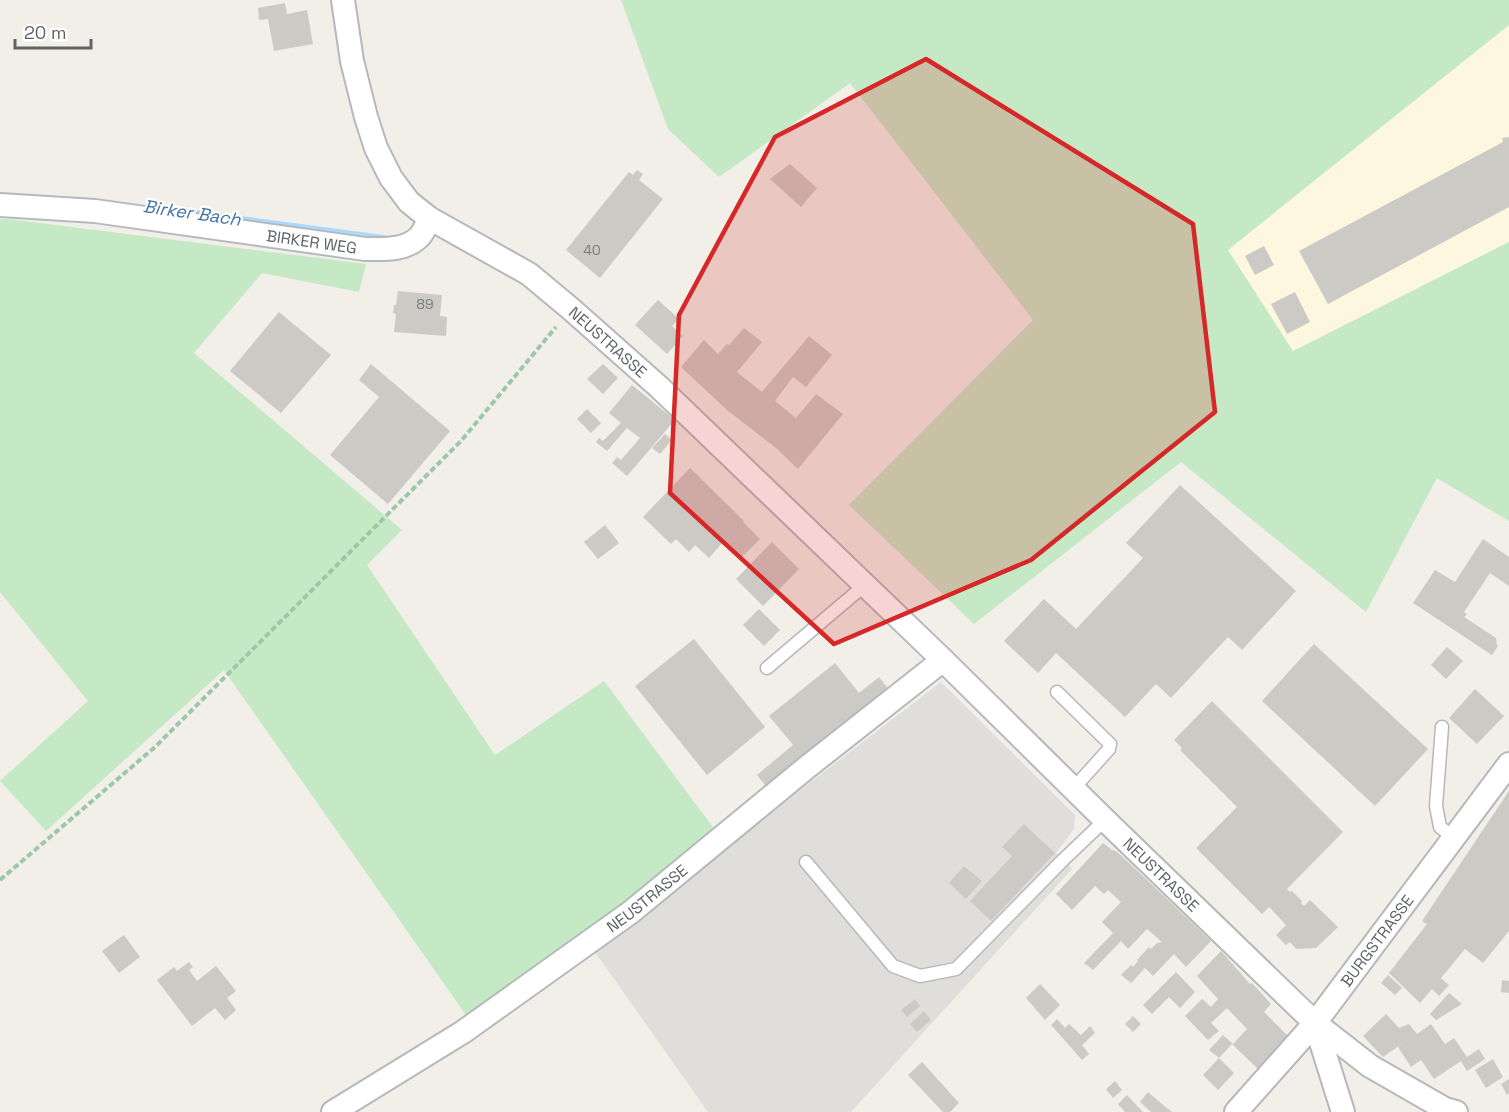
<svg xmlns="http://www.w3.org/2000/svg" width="1509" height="1112" viewBox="0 0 1509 1112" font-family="'Space Grotesk',sans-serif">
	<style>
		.commercial { fill: #fef7e0 }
		.industrial { fill: #e0deda }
		.green { fill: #c5e8c5 }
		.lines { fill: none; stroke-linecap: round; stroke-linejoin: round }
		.stream { stroke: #aadaff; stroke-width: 8 }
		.building { fill: #cccac5 }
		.lane-casing { stroke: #b5b8bc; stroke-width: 15 }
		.street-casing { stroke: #b5b8bc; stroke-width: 26 }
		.path { stroke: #9cc7a9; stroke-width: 4; stroke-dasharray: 6 3; stroke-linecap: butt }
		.lane { stroke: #fff; stroke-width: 12 }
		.street { stroke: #fff; stroke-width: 22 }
		.marked { fill: #d62828; fill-opacity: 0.2; stroke: #d62828; stroke-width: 4.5; stroke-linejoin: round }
		.labels { text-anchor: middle; stroke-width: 4.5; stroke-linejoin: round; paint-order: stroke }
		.number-label { font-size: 14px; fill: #7a7d7f }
		.street-label { font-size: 16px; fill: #5f6368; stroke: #fff }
		.water-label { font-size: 18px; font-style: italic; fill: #4174aa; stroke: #fff }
	</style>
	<rect width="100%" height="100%" fill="#f1efe8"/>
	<polygon class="commercial" points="1509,25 1509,242 1292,352 1227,249"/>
	<polygon class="industrial" points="941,682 1075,815 1074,829 1056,853 1072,869 851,1112 708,1112 595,952 727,846"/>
	<g class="green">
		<polygon points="621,0 1509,0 1509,25 1228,250 1293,351 1509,242 1509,521 1437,478 1366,612 1181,462 974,624 849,505 1033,320 850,83 719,177 668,129"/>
		<polygon points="0,219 16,220 366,264 359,292 262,273 194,353 402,530 367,565 495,755 604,681 727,846 595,952 480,1035 224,670 46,831 0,781 88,701 0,592"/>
	</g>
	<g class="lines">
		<polyline class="stream" points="189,213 383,239"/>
	</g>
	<g class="building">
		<polygon points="285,3 287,14 307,10 313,44 274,51 268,19 259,20 258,8"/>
		<polygon points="1509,137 1509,207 1328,304 1299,251 1503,142 1502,138"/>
		<polygon points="790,164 817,188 801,207 770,179"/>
		<polygon points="637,170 643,174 639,180 663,199 600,278 566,250 629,172 633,175"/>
		<polygon points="1264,246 1274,265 1255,275 1245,256"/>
		<polygon points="398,291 442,295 440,316 447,317 446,336 394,332 396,314 393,313 394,305 396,305"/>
		<polygon points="1295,292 1310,322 1287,334 1271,304"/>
		<polygon points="658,300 679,319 672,326 683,336 667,354 635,325"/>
		<polygon points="279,312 331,355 281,413 230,371"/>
		<polygon points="744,328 762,342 737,372 762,392 809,336 832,355 806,387 793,377 775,401 796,418 816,394 843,414 798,469 776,448 727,410 681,367 704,340 718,354 727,344 729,345"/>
		<polygon points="371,364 450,431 388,504 330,455 379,397 359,380"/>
		<polygon points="603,364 618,378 603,394 587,379"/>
		<polygon points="632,385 675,420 627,476 612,463 617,457 621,460 640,438 627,428 607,451 596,442 599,438 603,441 621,423 609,413"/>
		<polygon points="587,409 601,423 591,433 577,419"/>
		<polygon points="665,434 672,440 660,454 652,448"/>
		<polygon points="690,468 744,521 743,522 760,539 740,559 723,542 709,558 695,545 689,552 676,539 671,544 643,517"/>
		<polygon points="1180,485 1296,591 1242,650 1228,637 1171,698 1156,684 1125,717 1056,653 1038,673 1004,641 1044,599 1076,629 1143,558 1126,543"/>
		<polygon points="605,525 619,543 598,559 584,542"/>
		<polygon points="1483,539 1509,557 1509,586 1490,573 1464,612 1467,614 1464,617 1496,638 1497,645 1498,646 1492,655 1413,603 1435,570 1455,582"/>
		<polygon points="772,542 799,569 763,606 736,579"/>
		<polygon points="759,609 780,630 764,646 743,625"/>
		<polygon points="694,639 765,727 707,775 635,686"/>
		<polygon points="1314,644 1428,749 1375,806 1262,701"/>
		<polygon points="1447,647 1463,661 1446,679 1431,665"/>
		<polygon points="835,663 859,693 879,677 889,690 768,789 757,775 793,745 769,716"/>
		<polygon points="1475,689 1504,716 1477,744 1449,718"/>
		<polygon points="1212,701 1343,832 1287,889 1290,892 1292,891 1302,901 1301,903 1304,906 1310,900 1338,927 1316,948 1296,949 1290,942 1286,945 1276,935 1286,925 1269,907 1262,914 1196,848 1237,807 1180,750 1182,748 1174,740"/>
		<polygon points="1509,791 1509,931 1483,963 1465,949 1441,978 1449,985 1439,996 1432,989 1420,1003 1389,973 1427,924 1422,921"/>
		<polygon points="1024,824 1055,853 991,921 970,901 1012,856 1002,847"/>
		<polygon points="1103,843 1112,850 1116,851 1124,858 1211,941 1186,967 1174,954 1153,976 1145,968 1131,983 1121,975 1131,965 1133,967 1138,961 1137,960 1149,947 1151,949 1157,943 1162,942 1147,929 1128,949 1121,941 1093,970 1084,963 1113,933 1102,922 1121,902 1108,890 1104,894 1095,886 1072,910 1056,894"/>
		<polygon points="964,866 982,881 966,899 949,883"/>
		<polygon points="124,935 140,957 119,973 102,951"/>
		<polygon points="1221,951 1250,984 1252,983 1271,1004 1264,1012 1288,1036 1258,1069 1232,1044 1219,1058 1209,1050 1223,1035 1233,1044 1247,1029 1227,1008 1211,1023 1219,1031 1208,1040 1185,1016 1202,999 1211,1007 1218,999 1197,976"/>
		<polygon points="189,962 193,967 189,970 197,981 216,966 236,991 227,998 236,1010 225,1020 215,1008 192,1026 157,980 174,967 177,971"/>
		<polygon points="1176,972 1195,992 1180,1008 1169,997 1152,1014 1143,1005"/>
		<polygon points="1388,975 1402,988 1395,995 1381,983"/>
		<polygon points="1502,980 1509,981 1509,993 1501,992"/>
		<polygon points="1040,984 1060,1005 1045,1020 1026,998"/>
		<polygon points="1449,993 1462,1004 1436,1020 1430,1014"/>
		<polygon points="915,999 920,1006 907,1017 901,1010"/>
		<polygon points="924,1011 931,1020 917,1032 910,1024"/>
		<polygon points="1386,1014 1399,1028 1409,1024 1417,1034 1431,1024 1445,1044 1454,1038 1467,1057 1479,1049 1485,1059 1467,1071 1461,1061 1434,1079 1421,1060 1411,1067 1398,1047 1403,1043 1383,1057 1363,1036"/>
		<polygon points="1133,1016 1141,1024 1133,1032 1125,1024"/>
		<polygon points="1057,1019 1065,1028 1069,1024 1081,1035 1090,1026 1095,1033 1082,1045 1089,1054 1082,1060 1051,1025"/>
		<polygon points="1219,1058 1234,1073 1218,1090 1203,1075"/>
		<polygon points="1493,1059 1503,1077 1486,1088 1475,1070"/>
		<polygon points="922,1062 959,1103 950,1112 943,1112 908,1075"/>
		<polygon points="1509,1079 1509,1093 1507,1095 1501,1084"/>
		<polygon points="1115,1081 1122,1090 1113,1098 1106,1089"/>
		<polygon points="1148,1092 1163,1105 1172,1112 1151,1112 1140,1102"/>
		<polygon points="1127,1095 1143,1112 1125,1112 1118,1104"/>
	</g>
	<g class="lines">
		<defs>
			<g id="lane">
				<polyline points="767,668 865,585"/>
				<polyline points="1057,692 1110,744 1109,749 1073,789"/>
				<polyline points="1442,727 1436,806 1440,827 1453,837"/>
				<polyline points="806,862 893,966 920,976 956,969 1063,860 1105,820"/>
			</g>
			<g id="street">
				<path id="s1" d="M343 0 352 61 366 117 376 148 391 178 409 202 429 218 529 274 571 309 659 387 943 660 1105 820 1315 1023 1343 1112"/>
				<path id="s2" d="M0 205 95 211 365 249C384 249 406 251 420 236 424 231 427 224 429 218"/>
				<polyline points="1315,1023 1370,1066 1445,1109 1456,1112"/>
				<path id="s3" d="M333 1112 463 1032 631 912 806 768 943 660"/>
				<path id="s4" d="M1236 1112 1315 1023 1509 764"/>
			</g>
		</defs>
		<use href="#lane" class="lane-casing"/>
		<use href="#street" class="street-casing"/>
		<polyline class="path" points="0,880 155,747 461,441 556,327"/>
		<use href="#lane" class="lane"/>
		<use href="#street" class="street"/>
	</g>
	<path class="marked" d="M926 59 1193 224 1215 412 1031 560 834 644 670 493 679 315 775 137Z"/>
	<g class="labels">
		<g class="number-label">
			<text x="592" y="255">40</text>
			<text x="425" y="309">89</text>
		</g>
		<g class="street-label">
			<text dy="6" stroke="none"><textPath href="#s2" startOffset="314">BIRKER WEG</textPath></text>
			<text dy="6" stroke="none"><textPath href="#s1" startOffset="460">NEUSTRASSE</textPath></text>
			<text dy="6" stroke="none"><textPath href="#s1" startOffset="1228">NEUSTRASSE</textPath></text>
			<text dy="6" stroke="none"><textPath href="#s3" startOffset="380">NEUSTRASSE</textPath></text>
			<text dy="6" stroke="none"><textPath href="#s4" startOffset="222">BURGSTRASSE</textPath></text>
		</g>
		<g class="water-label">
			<text transform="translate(192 213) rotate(8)" y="6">Birker Bach</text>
		</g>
	</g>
	<path d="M15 39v9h76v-9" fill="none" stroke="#5f6368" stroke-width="3"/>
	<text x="24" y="39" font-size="18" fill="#5f6368" stroke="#ffffff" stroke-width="4.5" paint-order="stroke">20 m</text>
</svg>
